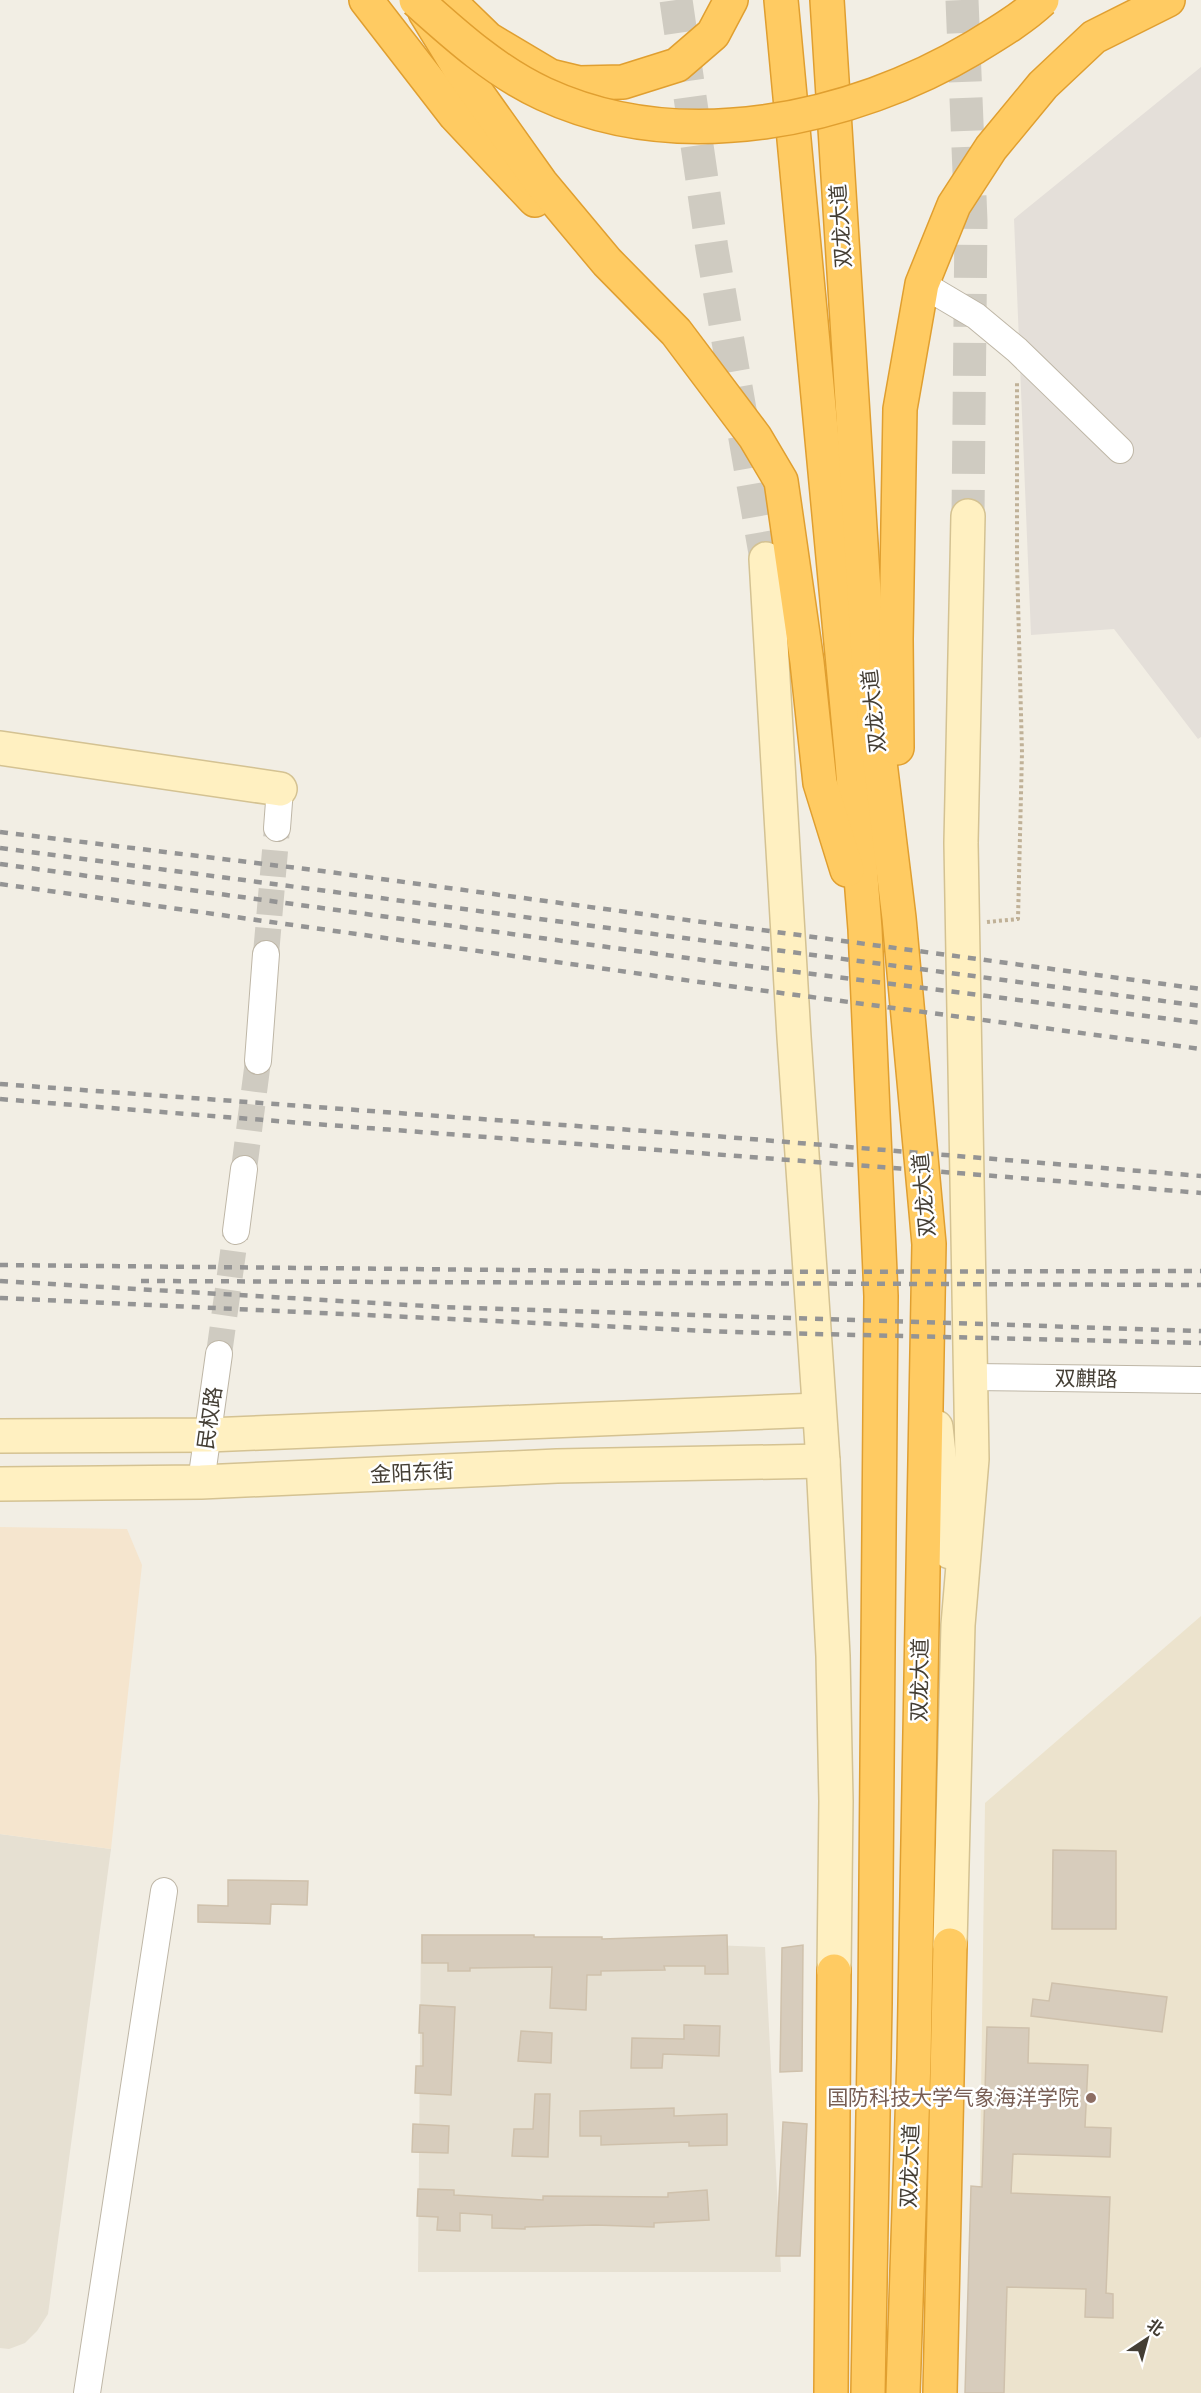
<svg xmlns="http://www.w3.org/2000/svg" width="1201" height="2393" viewBox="0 0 1201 2393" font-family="'Alegreya Sans','Noto Sans SC',sans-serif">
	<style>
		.residential { fill: #e6e0d2 }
		.commercial { fill: #f5e5ce }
		.industrial { fill: #e4dfd9 }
		.education { fill: #ece3cd }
		.building { fill: #d7ccbc; stroke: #cfc1ac; stroke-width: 1.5 }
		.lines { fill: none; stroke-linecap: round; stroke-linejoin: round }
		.street-tunnel { stroke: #cfcbc1; stroke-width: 26; stroke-dasharray: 26 13; stroke-linecap: butt }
		.secondary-tunnel { stroke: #cfcbc1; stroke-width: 33; stroke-dasharray: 33 16; stroke-linecap: butt }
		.street-casing { stroke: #beb6a6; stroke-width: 28 }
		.secondary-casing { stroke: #d4c292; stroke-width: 36 }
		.highway-casing { stroke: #e09f30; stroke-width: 36 }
		.path { stroke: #c0b197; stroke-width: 4; stroke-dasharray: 3 3; stroke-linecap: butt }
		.street { stroke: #fff; stroke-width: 26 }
		.secondary { stroke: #fff0c1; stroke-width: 33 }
		.highway { stroke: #ffcb62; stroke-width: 33 }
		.rail { stroke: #949494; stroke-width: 4.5; stroke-dasharray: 8 8; stroke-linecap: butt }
		.highway-bridge-casing { stroke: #e09f30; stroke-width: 36; stroke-linecap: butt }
		.highway-bridge { stroke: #ffcb62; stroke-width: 33 }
		.education-dot { fill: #8d6e63; stroke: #fff; stroke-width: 2 }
		.labels { text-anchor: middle; stroke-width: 5; stroke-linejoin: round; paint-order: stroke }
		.street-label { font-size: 21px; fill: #443e34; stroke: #fff }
		.education-label { font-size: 21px; fill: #785e54; stroke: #fff; text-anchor: end }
	</style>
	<rect width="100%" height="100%" fill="#f2eee4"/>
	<g class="residential">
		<polygon points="0,1834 111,1849 48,2314 37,2331 25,2343 9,2349 0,2348"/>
		<polygon points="421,1934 765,1947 781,2272 418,2272"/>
	</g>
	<polygon class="commercial" points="0,1527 127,1529 142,1565 111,1849 0,1834"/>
	<polygon class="industrial" points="1201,67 1201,737 1198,739 1114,629 1031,635 1014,219"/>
	<polygon class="education" points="1201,1616 1201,2393 977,2393 985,1803"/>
	<g class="building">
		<polygon points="1053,1850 1116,1851 1116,1929 1052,1929"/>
		<polygon points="228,1880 308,1881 307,1905 271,1904 270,1924 198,1922 198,1905 228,1906"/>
		<polygon points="422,1935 534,1935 534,1937 602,1937 602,1939 727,1935 728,1974 705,1974 705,1966 664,1966 665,1970 601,1971 601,1975 587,1975 586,2010 550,2008 552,1967 470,1968 470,1971 448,1971 448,1963 422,1963"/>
		<polygon points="803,1945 802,2071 780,2072 782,1948"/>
		<polygon points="1052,1983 1167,1997 1162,2032 1031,2016 1033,1999 1049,2001"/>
		<polygon points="420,2005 455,2007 451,2095 415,2093 416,2066 423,2066 423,2033 419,2033"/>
		<polygon points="684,2025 720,2026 719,2056 663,2054 662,2068 631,2068 632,2038 684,2039"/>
		<polygon points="987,2027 1029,2028 1028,2063 1088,2065 1085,2127 1111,2128 1110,2157 1013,2154 1011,2193 1110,2197 1106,2293 1113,2294 1113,2318 1085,2317 1086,2289 1007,2287 1004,2393 965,2393 971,2186 982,2187"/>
		<polygon points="521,2031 552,2033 551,2063 518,2061"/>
		<polygon points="535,2094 550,2094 548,2157 512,2156 514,2129 533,2129"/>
		<polygon points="674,2108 674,2116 727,2114 727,2145 689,2146 689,2142 601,2145 601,2136 580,2136 580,2111"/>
		<polygon points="783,2122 807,2124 800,2256 776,2256"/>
		<polygon points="413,2124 449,2126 448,2153 412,2152"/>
		<polygon points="418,2189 454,2190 454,2195 543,2200 543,2196 668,2197 668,2193 707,2190 709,2220 654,2223 654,2227 595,2225 525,2227 525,2229 492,2228 492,2215 460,2213 460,2231 437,2230 438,2217 417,2216"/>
	</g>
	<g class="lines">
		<g class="street-tunnel">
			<polyline points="266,954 277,828"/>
			<polyline points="244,1169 258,1061"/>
			<polyline points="219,1354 236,1231"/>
		</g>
		<g class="secondary-tunnel">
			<polyline points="676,0 712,249 766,559"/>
			<polyline points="962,0 971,221 968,516"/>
		</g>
		<defs>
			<g id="street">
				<polyline points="922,284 976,316 1017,350 1120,450"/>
				<polyline points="277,828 280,789"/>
				<polyline points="258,1061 266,954"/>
				<polyline points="236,1231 244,1169"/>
				<polyline points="971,1377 1201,1380"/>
				<polyline points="201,1482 219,1354"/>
				<polyline points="87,2393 164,1891"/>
			</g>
			<g id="secondary">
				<polyline points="766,559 794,1037 823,1461 833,1656 836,1801 834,1971"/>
				<polyline points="0,748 280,789"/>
				<polyline points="936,1427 950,1552"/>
				<polyline points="0,1436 208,1435 818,1410"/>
				<polyline points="0,1484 201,1482 557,1466 823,1461"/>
				<polyline points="950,1945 958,1625 972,1459 961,843 968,516"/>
			</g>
			<g id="highway">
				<polyline points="366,0 455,115 535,200"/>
				<polyline points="452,0 454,6 488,39 550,76 579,83 623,82 677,65 713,34 731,0"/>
				<polyline points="781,0 852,761 865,929 881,1296 875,2003 868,2393"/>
				<polyline points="827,0 869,672 899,918 929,1244 914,2058 903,2393"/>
				<polyline points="425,12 460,69 541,183 607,262 676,332 755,437 781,481 807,662 820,783 847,870"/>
				<polyline points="897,748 896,639 900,409 922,284 954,205 991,148 1043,85 1094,37 1168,0"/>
				<polyline points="831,2393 834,1971"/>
				<polyline points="940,2393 950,1945"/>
			</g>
		</defs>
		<use href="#street" class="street-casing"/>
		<use href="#secondary" class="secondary-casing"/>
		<use href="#highway" class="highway-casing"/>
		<polyline class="path" points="987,922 1018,919 1022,752 1017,563 1017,382"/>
		<use href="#street" class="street"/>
		<use href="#secondary" class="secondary"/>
		<use href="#highway" class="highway"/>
		<g class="rail">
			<polyline points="0,832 322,871 1201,989"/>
			<polyline points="0,848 1201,1006"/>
			<polyline points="0,864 717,962 1201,1023"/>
			<polyline points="0,884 699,982 1201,1049"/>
			<polyline points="0,1084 714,1136 1201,1176"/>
			<path d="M0 1099C400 1132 801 1159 1201 1193"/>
			<polyline points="0,1265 714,1272 1201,1271"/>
			<polyline points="0,1281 443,1307 1201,1331"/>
			<polyline points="141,1281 1201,1285"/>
			<polyline points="0,1298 730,1332 1201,1343"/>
		</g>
		<defs>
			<path id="highway-bridge" d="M416 0C455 35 496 72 544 94 681 157 851 121 975 47 998 33 1023 18 1042 0"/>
		</defs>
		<use href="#highway-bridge" class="highway-bridge-casing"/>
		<use href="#highway-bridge" class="highway-bridge"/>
	</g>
	<circle class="education-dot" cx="1091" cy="2098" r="6"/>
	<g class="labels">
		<g class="street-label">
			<text transform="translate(841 226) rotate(-94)" y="7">双龙大道</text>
			<text transform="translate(874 711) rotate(-96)" y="7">双龙大道</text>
			<text transform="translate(924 1195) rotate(-95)" y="7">双龙大道</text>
			<text transform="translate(1086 1379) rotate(1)" y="7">双麒路</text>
			<text transform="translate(210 1418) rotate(-82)" y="7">民权路</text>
			<text transform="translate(412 1473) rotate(-3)" y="7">金阳东街</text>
			<text transform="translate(920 1680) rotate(-89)" y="7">双龙大道</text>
			<text transform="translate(910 2166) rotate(-88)" y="7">双龙大道</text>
		</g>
		<g class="education-label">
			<text x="1079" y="2105">国防科技大学气象海洋学院</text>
		</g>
	</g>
	<g transform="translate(1147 2339) rotate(36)" stroke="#ffffff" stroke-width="4.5" paint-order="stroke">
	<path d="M0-4.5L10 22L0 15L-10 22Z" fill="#443e34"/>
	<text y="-9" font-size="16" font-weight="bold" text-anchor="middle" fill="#443e34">北</text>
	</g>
</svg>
